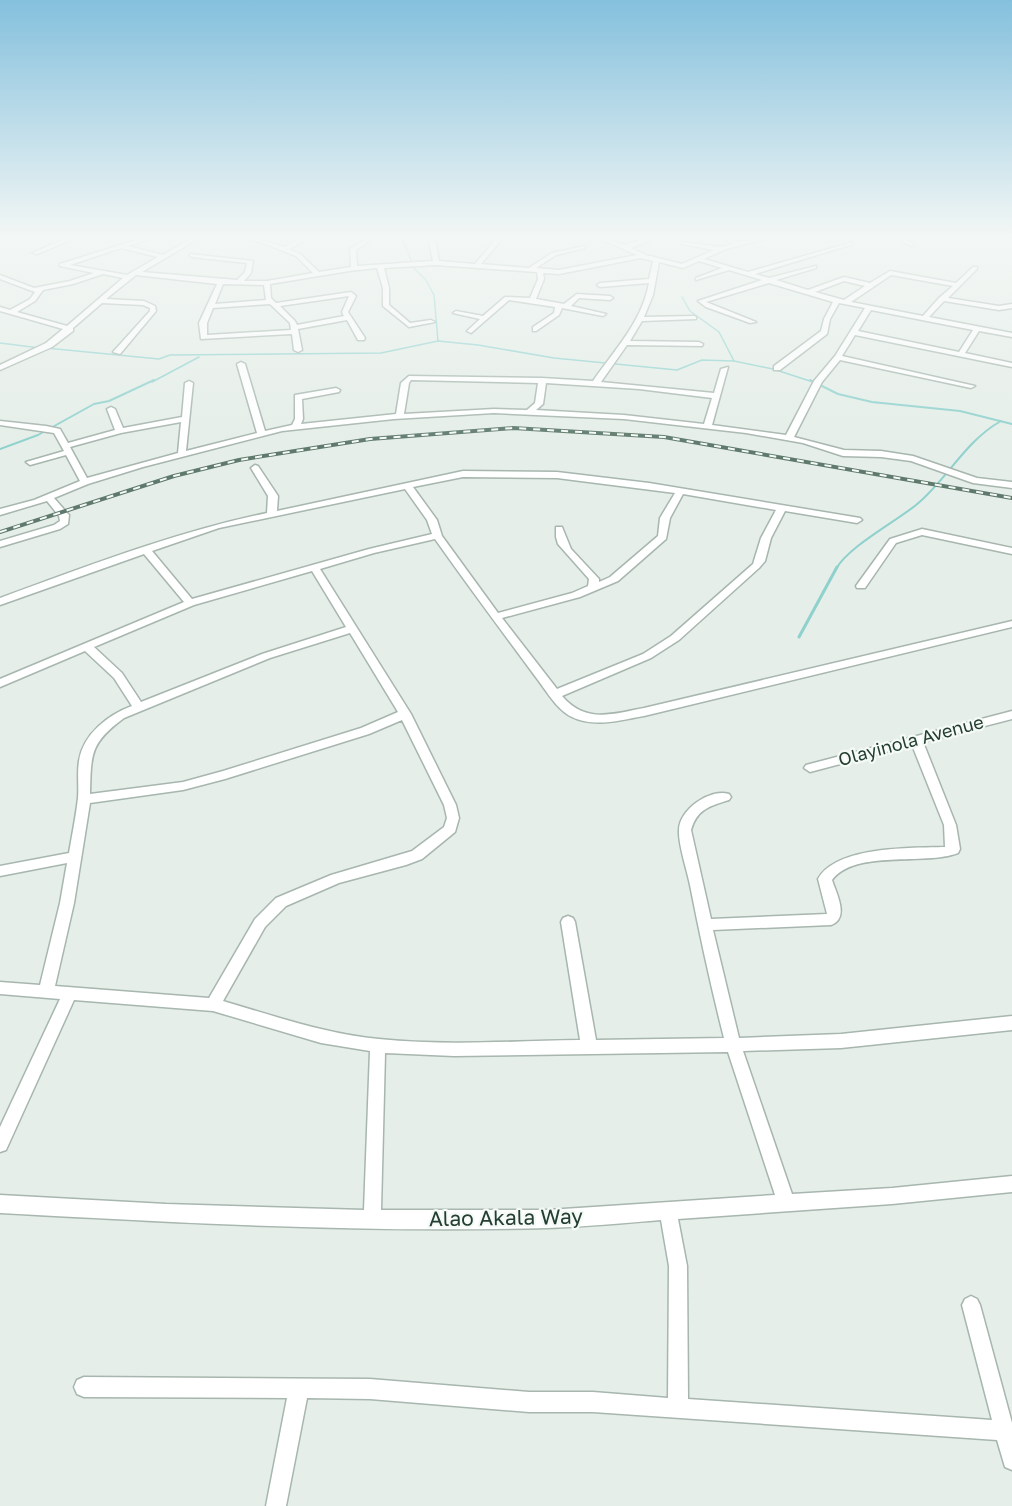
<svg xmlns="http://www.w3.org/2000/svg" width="1012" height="1506" viewBox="0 0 1012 1506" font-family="'Golos Text',sans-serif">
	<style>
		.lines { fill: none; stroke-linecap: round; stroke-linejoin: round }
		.stream-far2 { stroke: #8fd1cd; stroke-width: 1.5 }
		.stream-far1 { stroke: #8fd1cd; stroke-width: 2 }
		.stream { stroke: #8fd1cd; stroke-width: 3 }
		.minor-casing { stroke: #a7b6ae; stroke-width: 3 }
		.minor { fill: #fff; fill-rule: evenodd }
		.rail-casing { stroke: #5f7a6d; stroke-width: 4 }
		.rail { stroke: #f5faf7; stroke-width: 2; stroke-dasharray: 7; stroke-linecap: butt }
		.labels { text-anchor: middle; stroke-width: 4.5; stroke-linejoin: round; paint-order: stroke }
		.street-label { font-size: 18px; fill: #243f32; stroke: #f5faf7 }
		.near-street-label { font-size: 21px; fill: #243f32; stroke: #f5faf7 }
	</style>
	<rect width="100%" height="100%" fill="#e5eee8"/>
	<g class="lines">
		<g class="stream-far2">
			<polyline points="401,235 414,268 426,280 434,295 438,341"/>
			<polyline points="682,297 690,311 719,332 734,361"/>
			<polyline points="0,343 40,348"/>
			<polyline points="46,348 159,359 170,355 381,353 438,341 478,345 554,358 677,370 702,360 734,361 773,369 813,382"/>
			<polyline points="152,382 199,357"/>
		</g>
		<g class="stream-far1">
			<polyline points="810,380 838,394 872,402 960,411 1012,424"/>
			<polyline points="0,449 38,435 94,404 109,401 154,380"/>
			<path d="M836 569C848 547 895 522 916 505 947 480 965 441 1001 421"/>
		</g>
		<polyline class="stream" points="799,637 837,567"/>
		<defs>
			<g id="minor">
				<polygon points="75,235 83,235 37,254 32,253"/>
				<path d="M152 235H161L128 246 163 255 197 235H204L142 272 237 280 245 272 247 263 192 257 190 256V254L253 261 251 273 244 281H267L313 273 296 256 263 243 234 235H244L284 247 308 235H316L289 249 300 254 319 272 351 267 350 249 372 235H379L356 250 357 266 433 261 428 235H434L439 261 475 264 492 244 493 240 489 235H495L499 240 498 244 481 264 529 268 552 253 585 246V248L556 255 536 268 559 270 637 255 610 243 582 235H592L625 245 654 235H662L631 248 646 255 682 264 714 250 682 244V242L720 247 734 244 715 235C725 235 734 242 743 242 756 241 768 235 781 235L726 249 704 259 748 272 853 242V244L755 274 769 278 816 266V268L776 280 808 290 844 277 870 283 890 271 956 283 973 267H977V269L948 298 999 306 1012 304V308L999 310 944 301 929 317 1012 333V337L979 331 965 353 1012 363V367L855 335 842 356 975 386 971 388 840 360 822 382 794 437 844 450 881 451 913 456 977 478 1012 482V488L973 483 911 461 881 457 843 456 803 443 746 433 624 419 494 413 394 419 282 431 143 467 88 484 54 498 69 515 68 524 60 529 0 547V541L54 525 60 521 59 516 47 501 0 515V509L34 500 80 481 66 455 30 465 26 462 64 451 54 433 0 425V421L46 426 60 429 68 443 115 430 107 409 111 407 115 409 123 428 182 417 185 383 189 381 193 383 186 451 257 433 237 364 241 362 245 364 265 431 292 425 295 419V395L336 388 340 390 339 392 302 399 303 419 301 424 396 414 401 383 409 376 542 378 593 381C615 349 642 322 649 283L600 287 597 285 600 283 649 279 653 261 641 258 559 274 543 273 544 279 536 299 564 304 577 294 610 296 613 298 610 300 579 298 571 306 606 314 603 316 562 308 559 315 536 331H533V327L554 313 555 307 509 300 471 333 467 331 480 319 453 313 456 311 483 316 505 297 530 298 538 279 537 272 436 265 384 268 389 288V305L410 323 431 320 435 322 409 327 383 306V288L377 268 349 271 270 284 271 298 276 303 351 292 356 296 348 312 365 338 364 340H358L347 320 298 329 302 350 298 352 294 350 292 334 201 339 199 323 217 284 136 275 106 299 144 301 155 306 156 311 120 354 113 352 150 311V308L143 305 102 303 73 328V331L52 347 0 370V365L46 343 63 329 0 311V307L10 310 30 299 35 292 0 279V275L34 288 70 281 94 273 60 266V264ZM121 248 158 257 127 275 70 265ZM699 261 722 268 696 278V280L729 270 762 280 698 301 706 307 750 323 756 322 706 302 769 283 833 302 824 319 821 331 774 366V370H780L827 334 830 319 839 303 865 308 835 356 814 381 786 435 712 425 728 367 721 369 714 393 601 382 627 345 702 346 703 344 699 342 630 341 642 321 696 319V317L694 316 644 317 653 295 659 262 683 268ZM103 274 123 278 67 326 17 312 35 301 43 290 73 284ZM891 275 953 286 939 298 923 316 851 302ZM844 281 865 286 844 300 815 292ZM223 284 264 285 266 300 215 304ZM349 296 342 312 344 316 297 325 295 321 280 306ZM270 304 290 323 291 330 207 335V323L213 308ZM871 310 973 330 959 352 858 331ZM411 380 538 383 535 403 527 410 494 409 404 414 409 383ZM546 383 639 389 712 398 704 424 624 415 536 410 543 404ZM181 422 178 453 87 478 70 447 121 433Z"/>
				<polygon points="892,235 899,235 915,245 910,246"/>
				<polygon points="1007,235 1012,235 1012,237 1008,236"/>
				<path d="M255 465 258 466 278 496 277 511 463 471 557 472 649 483 860 518 862 520 857 523 785 511 771 538 765 561 759 568 679 640 651 658 562 696C586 724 612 714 644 708L1012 621V627L644 716C621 720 594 728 572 717 556 709 546 690 535 676 501 630 468 586 435 539L374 553 320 569 411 714 456 805 459 818 455 832 422 859 406 865 339 883 286 906 265 927 223 1001C274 1016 326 1034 379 1039 445 1046 514 1041 580 1040L561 922 563 918 568 916 573 918 575 922 596 1040 724 1038C711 987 700 936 690 885 687 870 678 844 679 830 679 810 710 788 729 794L731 797 729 800C710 806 697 809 691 830L711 919 827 914 818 879C836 846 911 848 945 847L944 825 912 745 810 772 804 768 806 765 1012 711V719L923 742 956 825 960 849 958 853C925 866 855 849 832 880 836 893 850 918 831 925L713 930 739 1038 841 1034 1012 1016V1030L841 1048 743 1051 792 1194 892 1188 1012 1176V1192L892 1204 678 1219 687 1266 688 1399 992 1420 962 1305 965 1299 971 1296 977 1299 980 1305 1012 1423V1470L1005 1467 997 1440 593 1412H529L370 1399 307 1398 286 1506H266L287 1398 84 1397 77 1394 74 1387 77 1380 84 1377 370 1379 529 1392H593L668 1398 669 1266 661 1220C623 1223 585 1227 547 1228 365 1233 182 1223 0 1213V1195L166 1204 364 1210 370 1051 321 1043 213 1011 74 1000 6 1150 0 1152V1127L60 999 0 994V982L40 985 60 903 67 863 0 876V866L69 853C72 835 76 816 78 798 79 786 77 773 79 761 83 734 108 715 132 706L114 678 85 651 0 687V679L184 602 144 554 0 605V598C88 566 176 532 267 513L268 496 251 468ZM463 477 557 478 675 493 660 518 658 536 610 577 599 582V579L571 549 562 527H556V537L558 544 589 579 588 586 572 593 498 613 442 536 437 520 413 487ZM405 489 427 520 432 534 369 549 192 599 152 551 219 528ZM683 494 776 510 761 538 753 564 671 636 643 654 557 689 502 618 580 597 618 581 666 539 670 518ZM312 571 346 627 262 654 141 702 122 673 94 647 194 605ZM350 633 398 712 361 728 223 771 183 782 90 794C91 754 90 743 124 718L270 658ZM402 720 444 805 447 818 444 827 412 851 331 875 276 898 255 919 209 998 55 986 74 903 90 803 183 790 225 779 369 734ZM728 1052 775 1195 548 1210H381L385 1053 454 1056Z"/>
				<polygon points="922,529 1012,548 1012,554 922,535 896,543 865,588 857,588 856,586 890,539"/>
			</g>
		</defs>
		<use href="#minor" class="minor-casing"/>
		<use href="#minor" class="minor"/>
		<defs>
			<polyline id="rail" points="0,532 174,476 239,460 370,439 513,428 664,437 1012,498"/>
		</defs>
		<use href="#rail" class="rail-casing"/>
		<use href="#rail" class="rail"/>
	</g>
	<linearGradient id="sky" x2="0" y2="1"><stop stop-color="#84c0dd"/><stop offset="0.53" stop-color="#f3f7f5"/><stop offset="1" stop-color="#f3f7f5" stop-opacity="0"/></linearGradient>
	<rect width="1012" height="446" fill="url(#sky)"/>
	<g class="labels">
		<g class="street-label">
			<text transform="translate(911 741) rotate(-15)" y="6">Olayinola Avenue</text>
		</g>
		<g class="near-street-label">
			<text transform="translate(506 1218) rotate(-1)" y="7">Alao Akala Way</text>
		</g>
	</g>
</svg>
